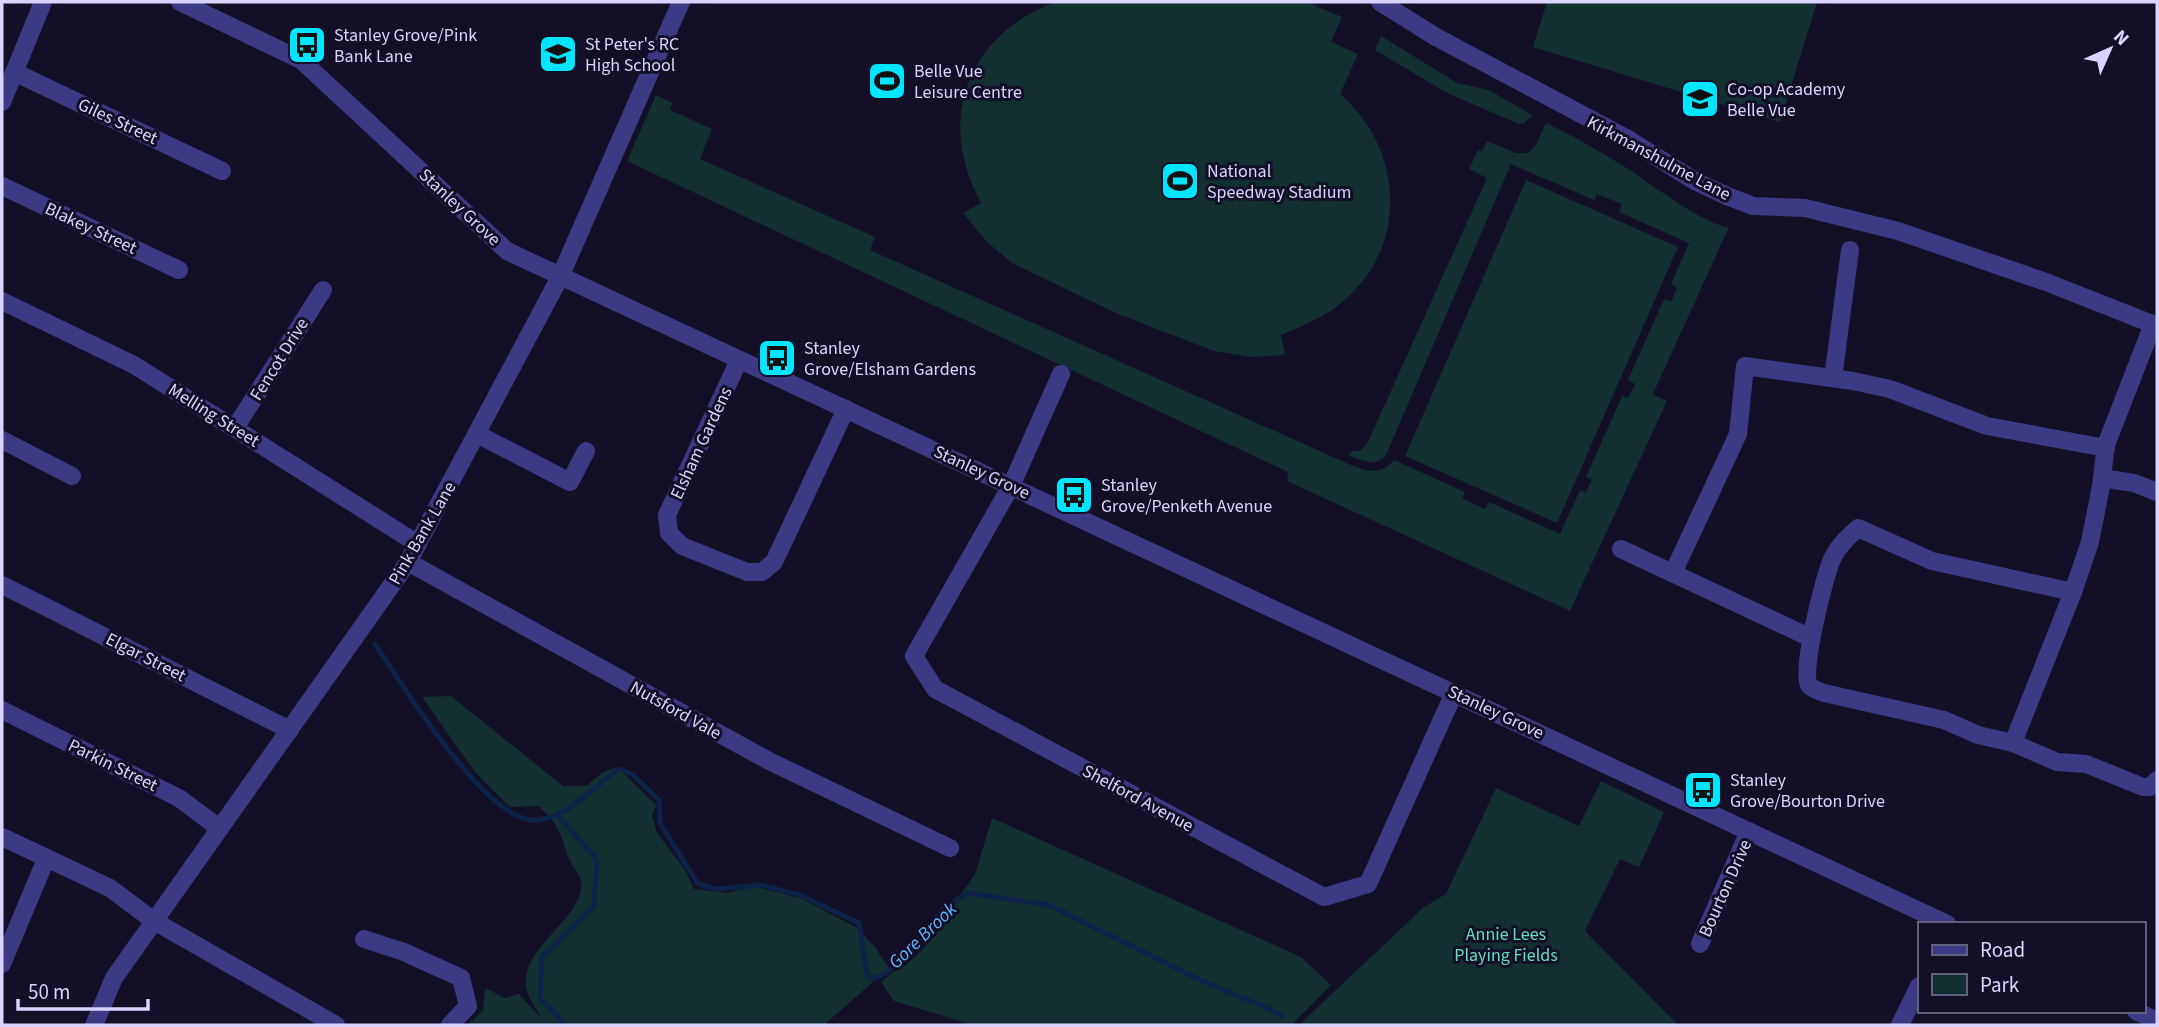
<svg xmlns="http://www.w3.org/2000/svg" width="2159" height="1027" viewBox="0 0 2159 1027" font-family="'Source Sans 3',sans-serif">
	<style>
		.green { fill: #12302f }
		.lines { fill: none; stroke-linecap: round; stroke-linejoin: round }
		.stream { stroke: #0c2248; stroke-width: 5 }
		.minor { stroke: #3d3a85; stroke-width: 18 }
		.labels { text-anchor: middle; stroke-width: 6; stroke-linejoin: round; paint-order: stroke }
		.poi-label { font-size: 18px; fill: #d9d4ff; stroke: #130f26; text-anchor: start }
		.street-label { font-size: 18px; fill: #d9d4ff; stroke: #130f26 }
		.park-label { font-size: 18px; fill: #5fe0c0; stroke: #130f26 }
		.water-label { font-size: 19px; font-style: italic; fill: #62b6ff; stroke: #130f26 }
	</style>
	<rect width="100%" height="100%" fill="#130f26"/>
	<g class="green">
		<path d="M1055 2H1306L1342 17 1331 42 1358 54 1340 94C1399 144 1409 234 1354 291 1334 313 1308 324 1281 335L1285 355 1252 357 1214 351 1118 314 1012 263 986 241 963 213 981 203C975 190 968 177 965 163 946 89 986 28 1055 2Z"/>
		<polygon points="1547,2 1817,2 1780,122 1533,47"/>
		<polygon points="1381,36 1457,83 1489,90 1532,115 1524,123 1519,124 1447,93 1375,50"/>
		<path d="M656 95 673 103 670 110 712 129 700 159 875 237 870 250 1351 465C1367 472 1382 475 1394 460L1465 492 1462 498 1485 509 1489 502 1560 534 1580 490 1586 493 1592 479 1586 477 1622 396 1628 398 1635 384 1628 380 1664 299 1671 302 1677 288 1671 284 1689 243 1619 212 1622 204 1597 194 1594 200 1511 164 1386 455C1374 468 1362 460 1348 455L1352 451H1360L1367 444 1487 178 1469 169 1478 150 1482 151 1487 141 1516 153H1528L1536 145 1546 123C1572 135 1597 150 1622 165 1645 179 1705 226 1729 227L1653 394 1667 401 1570 611 1287 481 1288 472 627 161Z"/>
		<polygon points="1526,180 1678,247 1557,523 1405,456"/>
		<path d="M451 696 563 786H586L602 773 617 767 656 805 652 816 657 833 685 870 694 889 727 893 754 886 802 899 856 927 874 946 889 968 824 1025H468L483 1011 485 988 505 998 519 994 541 1018C538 1010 530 1002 528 994 512 949 588 919 581 880 579 872 571 865 568 856 559 831 559 824 538 806L510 807 475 772 422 697Z"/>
		<polygon points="1601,781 1664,812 1639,867 1620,859 1585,931 1678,1025 1299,1025 1424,907 1446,894 1496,788 1579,826"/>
		<polygon points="992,818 1301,957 1331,985 1292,1025 973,1025 894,1001 881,982 893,972 906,965 924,948 975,874"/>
	</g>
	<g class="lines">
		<g class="stream">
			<path d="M375 644C401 682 488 827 538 820 570 816 594 786 619 769L632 774 659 800 660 823 698 884 717 889 761 885 800 895 859 923 867 974 872 978C893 979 927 924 944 909 951 903 960 898 968 893L1049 905 1198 979 1269 1009 1283 1017"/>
			<polyline points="557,814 597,860 594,906 542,957 540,998 566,1025"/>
		</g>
		<g class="minor">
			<polyline points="180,2 301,60 507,251 1947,924"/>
			<polyline points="1380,2 1436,37 1626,138 1695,181 1727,196 1753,206 1805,208 1898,231 2046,282 2157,326"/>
			<polyline points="14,72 222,171"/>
			<polyline points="2,102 43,2"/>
			<polyline points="2,186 179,270"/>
			<polyline points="2,301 134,365 418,544"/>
			<polyline points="739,360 667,515 669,533 682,546 747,572 762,572 774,562 846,409"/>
			<polyline points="1061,374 1011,486 914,656 935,689 1324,897 1368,884 1454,693"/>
			<polyline points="1833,378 1850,250"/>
			<polyline points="235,428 323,290"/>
			<polyline points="477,434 570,482 586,451"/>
			<polyline points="2,440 72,476"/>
			<polyline points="2102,478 2134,483 2157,492"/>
			<polyline points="1621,549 1811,638"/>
			<polyline points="408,562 769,761 950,848"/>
			<polyline points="1673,573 1738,434 1745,366 1853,381 1890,389 1987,426 2106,448"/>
			<polyline points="2,585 290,730"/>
			<path d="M2073 592 1932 561 1858 528C1848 537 1839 545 1833 557 1825 572 1800 674 1809 685 1812 689 1819 691 1824 693L1944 720 1978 735 2013 743 2057 762 2086 764 2143 787H2150L2157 780"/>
			<polyline points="2,710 179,798 219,828"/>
			<polyline points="2013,743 2073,592 2090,542 2101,486 2106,445 2153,324"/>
			<polyline points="2,837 110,888 154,921 336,1025"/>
			<polyline points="364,939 404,952 461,978 468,1006 450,1025"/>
			<polyline points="1700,944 1749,831"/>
			<polyline points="2,964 46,859"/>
			<polyline points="2136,1011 2157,1021"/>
			<polyline points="94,1025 114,978 408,562 560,277 681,2"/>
			<polyline points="1900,1025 1919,986"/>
		</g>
	</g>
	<defs>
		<symbol id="bus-square" viewBox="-11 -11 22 22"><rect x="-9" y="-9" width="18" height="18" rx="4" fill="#00e5ff" stroke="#130f26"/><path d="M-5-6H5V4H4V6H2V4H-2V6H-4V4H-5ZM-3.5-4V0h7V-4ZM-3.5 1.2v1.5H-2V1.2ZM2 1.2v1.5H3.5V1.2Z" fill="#111"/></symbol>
		<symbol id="school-square" viewBox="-11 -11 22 22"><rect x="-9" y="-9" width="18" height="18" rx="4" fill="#00e5ff" stroke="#130f26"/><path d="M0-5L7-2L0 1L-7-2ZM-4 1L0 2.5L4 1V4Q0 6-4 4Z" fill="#111"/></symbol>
		<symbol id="stadium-square" viewBox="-11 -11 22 22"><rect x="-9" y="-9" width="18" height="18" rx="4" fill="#00e5ff" stroke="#130f26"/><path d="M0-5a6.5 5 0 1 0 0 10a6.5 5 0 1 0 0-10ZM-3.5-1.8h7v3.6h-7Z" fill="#111"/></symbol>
	</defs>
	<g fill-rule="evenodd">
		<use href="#bus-square" x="285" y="23" width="44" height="44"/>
		<use href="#school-square" x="536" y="32" width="44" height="44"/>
		<use href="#stadium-square" x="865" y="59" width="44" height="44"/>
		<use href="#school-square" x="1678" y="77" width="44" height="44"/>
		<use href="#stadium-square" x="1158" y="159" width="44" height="44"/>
		<use href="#bus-square" x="755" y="336" width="44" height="44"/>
		<use href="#bus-square" x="1052" y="473" width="44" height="44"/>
		<use href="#bus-square" x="1681" y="768" width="44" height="44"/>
	</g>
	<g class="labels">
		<g class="poi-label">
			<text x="334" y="41">Stanley Grove/Pink<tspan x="334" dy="21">Bank Lane</tspan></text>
			<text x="585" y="50">St Peter's RC<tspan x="585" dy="21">High School</tspan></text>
			<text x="914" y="77">Belle Vue<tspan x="914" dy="21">Leisure Centre</tspan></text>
			<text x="1727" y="95">Co-op Academy<tspan x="1727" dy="21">Belle Vue</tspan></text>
			<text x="1207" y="177">National<tspan x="1207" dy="21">Speedway Stadium</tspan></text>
			<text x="804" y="354">Stanley<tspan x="804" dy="21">Grove/Elsham Gardens</tspan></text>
			<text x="1101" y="491">Stanley<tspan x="1101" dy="21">Grove/Penketh Avenue</tspan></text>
			<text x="1730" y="786">Stanley<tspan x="1730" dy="21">Grove/Bourton Drive</tspan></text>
		</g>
		<g class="street-label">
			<text transform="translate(118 121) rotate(25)" y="6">Giles Street</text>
			<text transform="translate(1659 158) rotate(28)" y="6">Kirkmanshulme Lane</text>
			<text transform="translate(460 207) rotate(43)" y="6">Stanley Grove</text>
			<text transform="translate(91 228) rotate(25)" y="6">Blakey Street</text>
			<text transform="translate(279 359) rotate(-58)" y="6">Fencot Drive</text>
			<text transform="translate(214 415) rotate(32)" y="6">Melling Street</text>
			<text transform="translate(701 443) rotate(-65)" y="6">Elsham Gardens</text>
			<text transform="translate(982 472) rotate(25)" y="6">Stanley Grove</text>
			<text transform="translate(422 533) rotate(-60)" y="6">Pink Bank Lane</text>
			<text transform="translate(146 657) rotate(27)" y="6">Elgar Street</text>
			<text transform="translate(676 710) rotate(29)" y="6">Nutsford Vale</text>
			<text transform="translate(1496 712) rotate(25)" y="6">Stanley Grove</text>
			<text transform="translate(113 765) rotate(26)" y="6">Parkin Street</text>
			<text transform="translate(1138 798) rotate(28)" y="6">Shelford Avenue</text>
			<text transform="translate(1725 888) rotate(-66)" y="6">Bourton Drive</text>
		</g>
		<g class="park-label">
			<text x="1506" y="940">Annie Lees<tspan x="1506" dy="21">Playing Fields</tspan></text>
		</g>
		<g class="water-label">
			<text transform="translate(922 935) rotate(-44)" y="7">Gore Brook</text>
		</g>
	</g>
	<rect width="2159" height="1027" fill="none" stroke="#d9d4ff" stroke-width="7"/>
	<rect x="1918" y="922" width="228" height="91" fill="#130f26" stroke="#625e7d" stroke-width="2"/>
	<rect x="1932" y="945" width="35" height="10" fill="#3d3a85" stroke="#625e7d" stroke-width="2"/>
	<text x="1980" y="957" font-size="21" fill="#d9d4ff">Road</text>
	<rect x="1932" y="974" width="35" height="21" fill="#12302f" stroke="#625e7d" stroke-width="2"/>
	<text x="1980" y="992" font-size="21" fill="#d9d4ff">Park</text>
	<g transform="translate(2110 49) rotate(45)" stroke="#130f26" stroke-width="5" paint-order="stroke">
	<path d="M0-5L12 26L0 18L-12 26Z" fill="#d9d4ff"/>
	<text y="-10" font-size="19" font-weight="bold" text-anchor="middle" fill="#d9d4ff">N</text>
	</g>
	<path d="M18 999v10h130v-10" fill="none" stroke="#d9d4ff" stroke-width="3.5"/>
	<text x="28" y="999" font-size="21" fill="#d9d4ff" stroke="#130f26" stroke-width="5" paint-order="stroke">50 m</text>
</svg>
